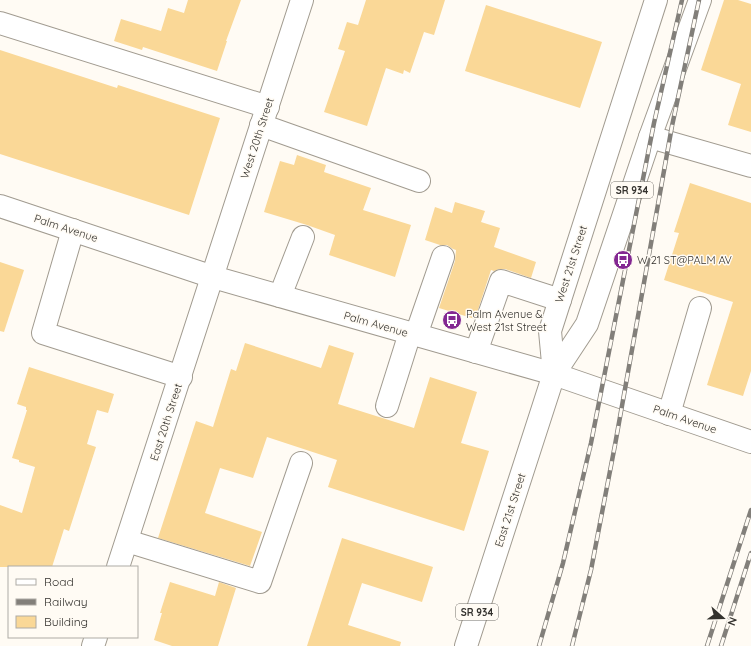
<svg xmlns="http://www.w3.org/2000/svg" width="751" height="646" viewBox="0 0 751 646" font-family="Quicksand,sans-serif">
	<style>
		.building { fill: #fad897 }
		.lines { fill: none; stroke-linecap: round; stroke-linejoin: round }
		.minor-casing { stroke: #a19b90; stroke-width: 24 }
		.major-casing { stroke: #a19b90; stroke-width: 24 }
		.minor { stroke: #fff; stroke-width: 22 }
		.major { stroke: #fff; stroke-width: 22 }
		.rail-casing { stroke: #827f7a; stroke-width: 4.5 }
		.rail { stroke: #fffbf4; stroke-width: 3; stroke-dasharray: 9; stroke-linecap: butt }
		.labels { text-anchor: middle; stroke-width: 3; stroke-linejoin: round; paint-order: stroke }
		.shield { fill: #fffbf4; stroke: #716e69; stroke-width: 1 }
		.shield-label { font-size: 10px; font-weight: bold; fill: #34322e }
		.street-label { font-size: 11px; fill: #34322e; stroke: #fffbf4 }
		.poi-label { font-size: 11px; fill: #34322e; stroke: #fffbf4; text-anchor: start }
	</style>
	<rect width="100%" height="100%" fill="#fffbf4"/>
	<g class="building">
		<polygon points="188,0 241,0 226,41 227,41 217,71 143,47 142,50 114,41 121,19 161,31 168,8 184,13"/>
		<polygon points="366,0 445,0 434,35 424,32 410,73 404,70 403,74 386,68 367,126 324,112 345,51 338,49 347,22 358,25"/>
		<polygon points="724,0 738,0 751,4 751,132 728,125 741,84 701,70"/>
		<polygon points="486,5 602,42 580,108 465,71"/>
		<polygon points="0,50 117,88 118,85 220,118 189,215 0,154"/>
		<polygon points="297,155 326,165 324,172 371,188 363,210 411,225 395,277 329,255 335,235 307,225 264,212 280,161 294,165"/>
		<polygon points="690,183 751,203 751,371 743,396 707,385 733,302 664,280 679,233 674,232"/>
		<polygon points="455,202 485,211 481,222 500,228 494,247 536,262 531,278 505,269 499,269 494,271 491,270 475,319 439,308 455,261 456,250 453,249 447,245 440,245 425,240 435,207 452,213"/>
		<polygon points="0,262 24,270 4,332 0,331"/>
		<polygon points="245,343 321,368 329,345 354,353 338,404 414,428 430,377 477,392 461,443 489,451 464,531 328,487 337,460 267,437 253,478 220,468 205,513 262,532 250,566 158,538 196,421 213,427 231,369 236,371"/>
		<polygon points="29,367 114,394 108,413 97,410 87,444 96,447 69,531 64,529 52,567 0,567 0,505 22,513 35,467 19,462 19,460 12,458 27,410 26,410 26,407 17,404"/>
		<polygon points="342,538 433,567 422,602 362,583 348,625 401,642 400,646 307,646"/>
		<polygon points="170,582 215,596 219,582 236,588 218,646 172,646 154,640 162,613 160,613"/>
	</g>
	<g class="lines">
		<defs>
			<g id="minor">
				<polyline points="0,23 268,107"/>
				<polyline points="261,125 419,181"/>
				<polyline points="650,137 751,166"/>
				<polyline points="73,230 43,333 181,377"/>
				<polyline points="280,296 303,237"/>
				<polyline points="416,335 443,257"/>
				<polyline points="476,352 501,281 560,300"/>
				<polyline points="387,406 410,333"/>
				<polyline points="669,414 700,308"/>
				<polyline points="127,541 260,582 301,463"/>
				<polyline points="118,567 302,0"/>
				<polyline points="93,646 96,637"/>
			</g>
			<g id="major">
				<polyline points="0,206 213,277 554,374 751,442"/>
				<polyline points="554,374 550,331 656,0"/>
				<polyline points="466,646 554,374 587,324 650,137 700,0"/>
			</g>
		</defs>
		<use href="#minor" class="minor-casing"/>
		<use href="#major" class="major-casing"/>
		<use href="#minor" class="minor"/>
		<use href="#major" class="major"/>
		<defs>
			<g id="rail">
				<polyline points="539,646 563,563 591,443 654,123 682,0"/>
				<polyline points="572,646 591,570 615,445 672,126 699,0"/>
				<polyline points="707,646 751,510"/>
				<polyline points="721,646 751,553"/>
			</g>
		</defs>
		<use href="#rail" class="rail-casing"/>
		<use href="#rail" class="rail"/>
	</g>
	<defs>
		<symbol id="bus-disc" viewBox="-11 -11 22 22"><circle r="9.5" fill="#832792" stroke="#fffbf4"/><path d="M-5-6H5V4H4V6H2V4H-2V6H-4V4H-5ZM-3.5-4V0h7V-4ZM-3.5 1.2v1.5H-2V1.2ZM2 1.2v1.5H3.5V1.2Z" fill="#fff"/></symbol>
	</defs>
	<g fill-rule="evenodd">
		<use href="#bus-disc" x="612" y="249" width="22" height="22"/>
		<use href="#bus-disc" x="441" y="309" width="22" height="22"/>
	</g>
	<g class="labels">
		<g class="shield">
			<rect x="611" y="182" width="42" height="16" rx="3"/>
			<rect x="456" y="604" width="42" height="16" rx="3"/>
		</g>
		<g class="shield-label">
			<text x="632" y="194">SR 934</text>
			<text x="477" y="616">SR 934</text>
		</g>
		<g class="street-label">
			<text transform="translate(257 138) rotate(-72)" y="4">West 20th Street</text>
			<text transform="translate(66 228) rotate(18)" y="4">Palm Avenue</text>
			<text transform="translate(571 264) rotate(-72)" y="4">West 21st Street</text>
			<text transform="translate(376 324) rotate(16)" y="4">Palm Avenue</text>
			<text transform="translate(685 419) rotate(19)" y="4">Palm Avenue</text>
			<text transform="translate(166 422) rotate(-72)" y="4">East 20th Street</text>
			<text transform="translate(510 510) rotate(-72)" y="4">East 21st Street</text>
		</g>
		<g class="poi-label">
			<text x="637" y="264">W 21 ST@PALM AV</text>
			<text x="466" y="318">Palm Avenue &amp;<tspan x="466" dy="13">West 21st Street</tspan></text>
		</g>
	</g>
	<rect x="8" y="566" width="130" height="72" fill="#fffbf4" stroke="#aeaba5"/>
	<rect x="16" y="579" width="20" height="6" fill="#ffffff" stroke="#aeaba5"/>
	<text x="44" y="586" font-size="12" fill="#34322e">Road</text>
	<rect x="16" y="599" width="20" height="6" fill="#827f7a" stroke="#aeaba5"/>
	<text x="44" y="606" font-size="12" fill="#34322e">Railway</text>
	<rect x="16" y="616" width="20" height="12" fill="#fad897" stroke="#aeaba5"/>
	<text x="44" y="626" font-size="12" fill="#34322e">Building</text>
	<g transform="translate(723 618) rotate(110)" stroke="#fffbf4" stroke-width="3" paint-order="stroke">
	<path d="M0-3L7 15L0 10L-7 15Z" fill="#34322e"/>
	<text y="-6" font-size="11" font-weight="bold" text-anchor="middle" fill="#34322e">N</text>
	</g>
</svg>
